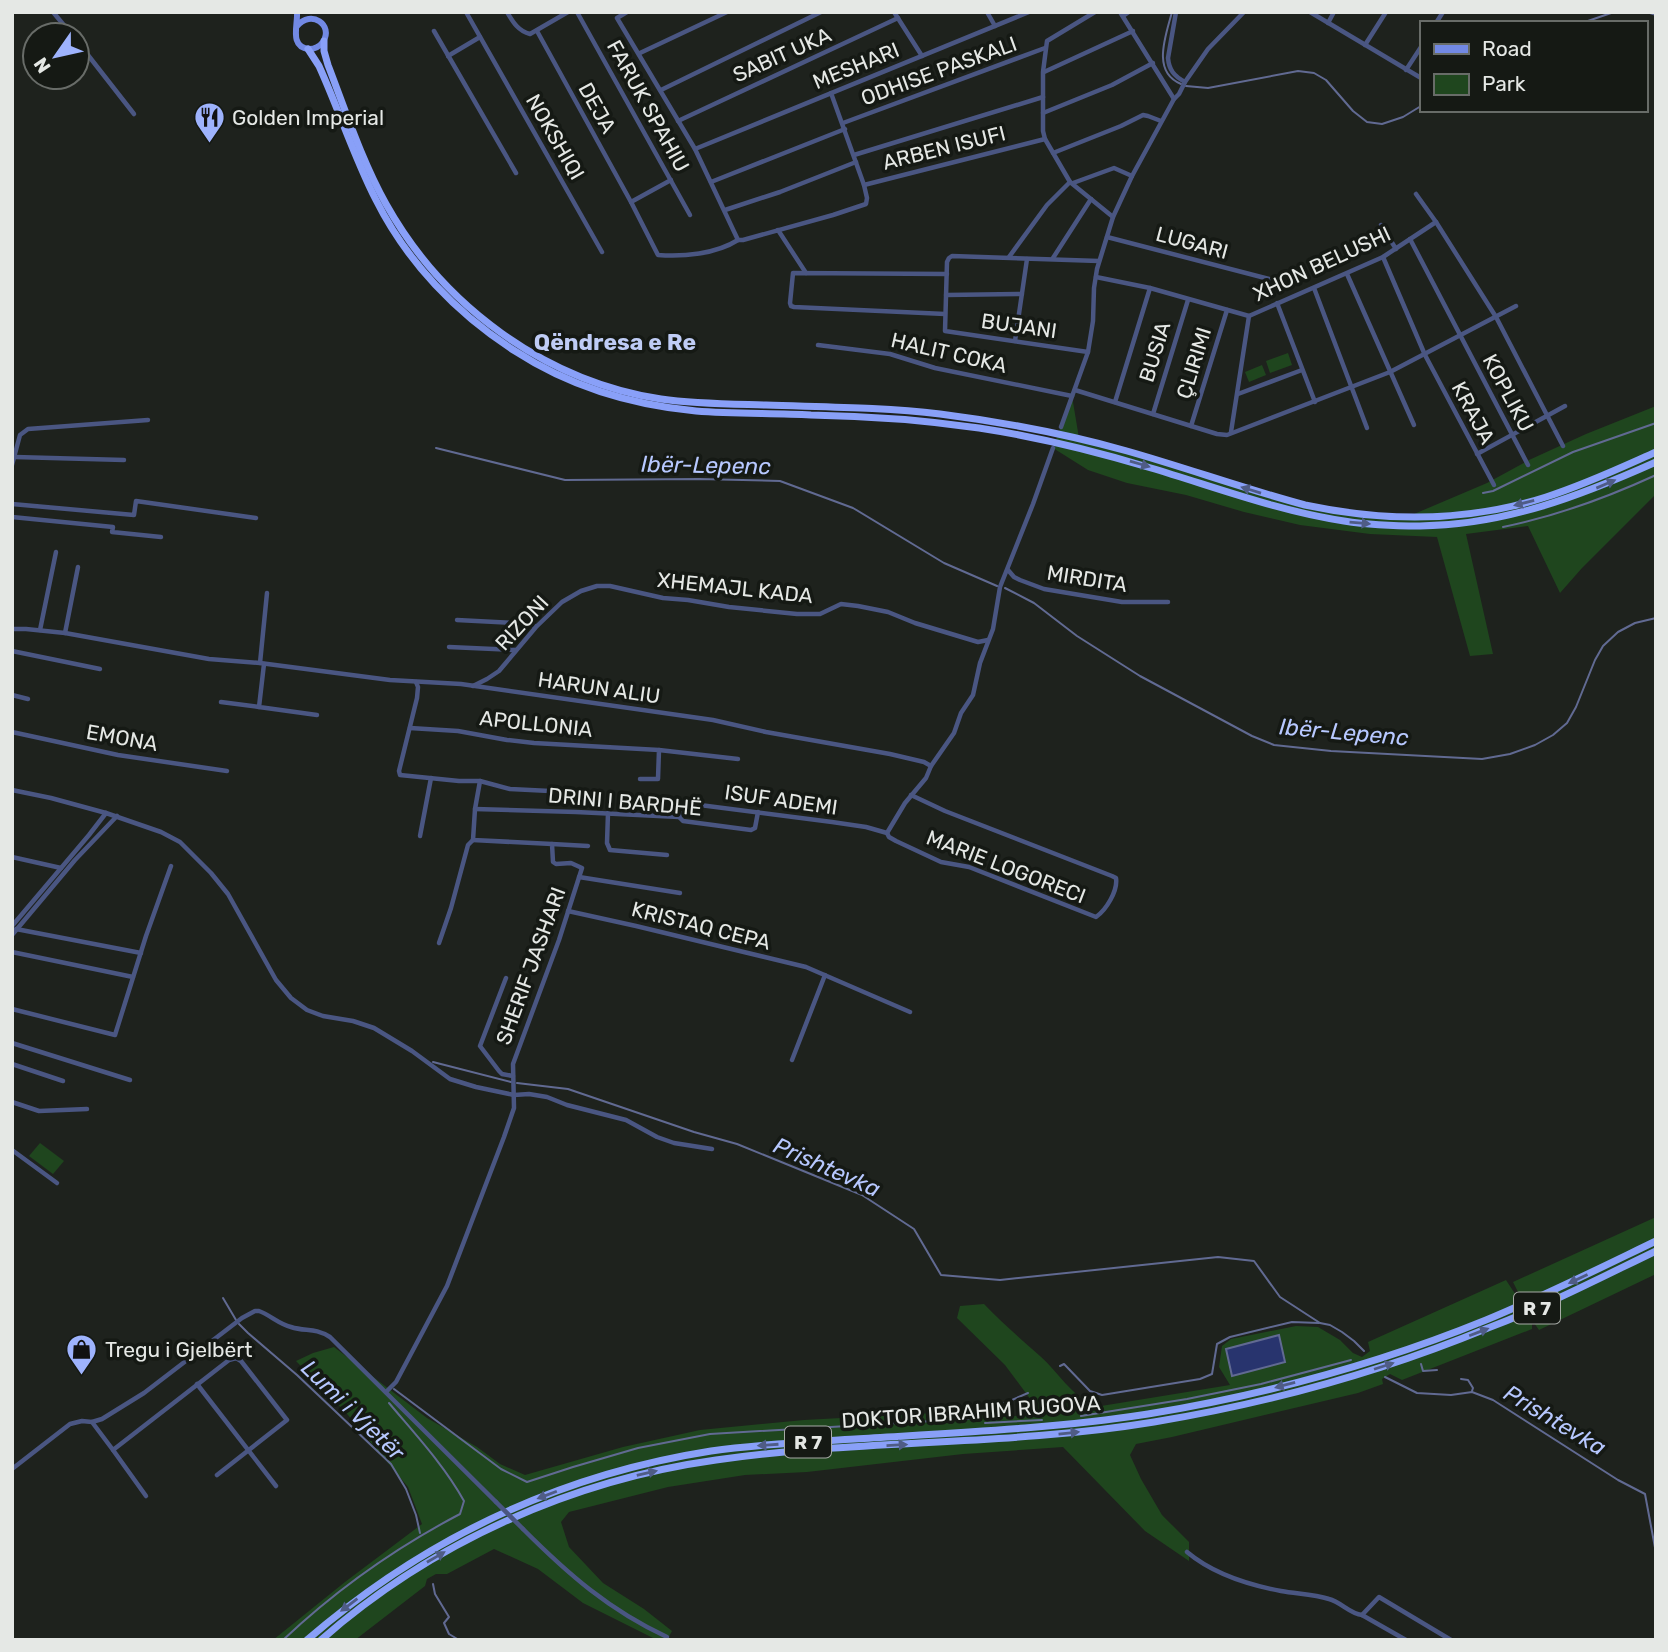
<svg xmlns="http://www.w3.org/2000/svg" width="1668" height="1652" viewBox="0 0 1668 1652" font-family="Rubik,sans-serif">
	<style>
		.green { fill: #1f461e }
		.water { fill: #28346e; stroke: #616a92; stroke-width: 2 }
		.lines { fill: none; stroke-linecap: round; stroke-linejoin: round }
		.stream { stroke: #616a92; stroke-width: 2 }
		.minor { stroke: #4a5682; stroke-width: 4.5 }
		.primary { stroke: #7289e4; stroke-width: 6 }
		.motorway { stroke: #89a0f8; stroke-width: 7 }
		.minor-bridge { stroke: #4a5682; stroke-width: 4.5 }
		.oneway { fill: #4f5c86 }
		.labels { text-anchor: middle; stroke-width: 7; stroke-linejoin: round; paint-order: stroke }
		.shield { fill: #151914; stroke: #a7aaa6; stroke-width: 2 }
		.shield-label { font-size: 19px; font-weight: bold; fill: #e5e8e5 }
		.street-label { font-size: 21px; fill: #e5e8e5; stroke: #151914 }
		.poi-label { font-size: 21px; fill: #e5e8e5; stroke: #151914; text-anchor: start }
		.neighbourhood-label { font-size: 23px; font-weight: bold; fill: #bfccf5; stroke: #151914 }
		.water-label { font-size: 23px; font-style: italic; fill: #b7c8ff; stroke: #151914 }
	</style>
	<rect width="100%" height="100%" fill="#1e221d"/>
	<g class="green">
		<polygon points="1288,353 1292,365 1270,373 1266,361"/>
		<polygon points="1262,365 1266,375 1249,382 1245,372"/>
		<polygon points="1072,396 1079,438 1305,505 1407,517 1487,483 1529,460 1586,434 1656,406 1656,494 1582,568 1560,593 1528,526 1466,534 1493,654 1470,656 1437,537 1370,534 1300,525 1244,512 1186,495 1127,483 1088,470 1053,448"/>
		<polygon points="40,1143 64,1161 53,1174 29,1156"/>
		<path d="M1656 1217V1274L1539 1330 1532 1320V1329L1402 1380 1390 1374 1382 1379 1383 1384 1358 1393 1172 1437 1136 1444 1130 1455 1141 1479 1162 1515 1189 1542V1561L1145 1531 1063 1447 963 1454 807 1472 745 1475 668 1487 569 1512 561 1522 569 1547 603 1583 644 1609 672 1631 667 1640H657L583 1603 538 1569 494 1549 447 1574H436L427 1579 425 1586 355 1640H273L345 1582 422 1524 408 1487 348 1415 296 1361 313 1353 334 1347 427 1418 477 1447 500 1464 525 1475 623 1447 700 1430 804 1420 934 1413 1009 1417 1040 1412 1005 1365 957 1318 960 1306 984 1304C1003 1324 1020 1338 1040 1356 1059 1373 1071 1395 1095 1407L1230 1385 1219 1367 1222 1346 1231 1339 1296 1326 1318 1327 1340 1340 1353 1353 1362 1357 1370 1351 1368 1342 1506 1280 1531 1318 1513 1282Z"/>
	</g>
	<polygon class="water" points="1279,1335 1285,1362 1232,1376 1226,1349"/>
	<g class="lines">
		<g class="stream">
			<path d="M1172 12C1166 35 1151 72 1181 84"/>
			<polyline points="1641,12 1650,13 1656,15"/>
			<polyline points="1582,23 1614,12"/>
			<polyline points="1186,86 1208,88 1298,71 1314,73 1326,80 1353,111 1367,122 1382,124 1403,117 1421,106"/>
			<polyline points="436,448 565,480 699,479 780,481 853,508 944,563 997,586"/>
			<polyline points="1483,493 1493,491 1573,452 1656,423"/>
			<path d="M1503 527C1557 516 1606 498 1656 475"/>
			<polyline points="1005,588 1034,603 1077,636 1140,676 1252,736 1274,745 1331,751 1482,759 1510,754 1535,745 1553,735 1567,723 1576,707 1595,660 1603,646 1618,632 1635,623 1656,618"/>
			<polyline points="433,1062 511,1082"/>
			<polyline points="517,1083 568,1089 694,1132 737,1144 862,1195 914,1229 941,1275 1000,1280 1218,1257 1254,1261 1280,1297 1320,1323 1330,1325 1342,1332 1354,1341 1364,1351"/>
			<polyline points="223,1298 236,1320"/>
			<polyline points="239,1324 248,1333 297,1375 391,1464 406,1489 416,1515 420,1533"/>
			<polyline points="1421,1364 1423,1371 1437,1370"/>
			<polyline points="1060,1366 1064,1364 1090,1391 1102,1395 1200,1379 1212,1374 1217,1344 1230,1337 1292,1322 1319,1323"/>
			<polyline points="1385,1377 1417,1393 1451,1395 1472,1392 1493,1400 1618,1480 1645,1494 1656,1553"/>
			<polyline points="1461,1379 1468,1380 1473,1388 1472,1391"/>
			<polyline points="394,1389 501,1469 527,1482 573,1467 638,1448 710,1434 968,1419 1028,1393"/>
			<polyline points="1081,1416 1187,1399 1261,1384 1351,1360"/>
			<polyline points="985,1423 1042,1420"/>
			<polyline points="433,1584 435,1594 449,1617 444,1623 449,1634 459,1640"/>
			<path d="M283 1640C336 1590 395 1548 460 1514L464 1501C444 1465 415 1434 389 1403"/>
		</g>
		<g class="minor">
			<polyline points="53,12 72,35"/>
			<polyline points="466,12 602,252"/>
			<path d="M507 12C513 22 518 31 530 34L568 12"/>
			<polyline points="577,12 690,215"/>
			<polyline points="627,12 617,18 695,149 738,240 743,240 833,215 866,204 867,198 864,185 831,93"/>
			<polyline points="894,12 922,56"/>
			<polyline points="987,12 995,26"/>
			<polyline points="1095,12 1047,41 1043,72 1043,131 1045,139 1070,182 1113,217"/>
			<polyline points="1120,12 1174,99"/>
			<path d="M1176 12 1168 58C1169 70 1174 76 1185 82"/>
			<polyline points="1310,12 1421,78"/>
			<polyline points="1123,16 1129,12"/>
			<polyline points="1328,23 1334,12"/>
			<polyline points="1436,23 1443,12"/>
			<polyline points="434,31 516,173"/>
			<path d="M537 31 631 202 658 255C683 257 716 254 738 240"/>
			<polyline points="77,41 134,114"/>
			<polyline points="1365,45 1386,12"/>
			<polyline points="640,53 727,12"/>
			<polyline points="448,56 480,37"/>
			<polyline points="1406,70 1421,47"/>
			<polyline points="1044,72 1133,31"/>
			<polyline points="661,90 821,12"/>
			<polyline points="1043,113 1112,85 1153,63"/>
			<polyline points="678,121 898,18"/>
			<polyline points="843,123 1045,48"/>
			<polyline points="695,149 1029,12"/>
			<polyline points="1053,153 1121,126 1143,115 1148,116 1161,121"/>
			<polyline points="854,155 1043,97"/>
			<polyline points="711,182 845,129"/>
			<polyline points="1073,183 1114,168 1132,176"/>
			<polyline points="864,185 1045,139"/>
			<polyline points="1416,194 1436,222 1496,317 1563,446"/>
			<polyline points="631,202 671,180"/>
			<polyline points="725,210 780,192 856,162"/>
			<polyline points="1381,225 1396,249"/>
			<polyline points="778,230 806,273"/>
			<polyline points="1107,237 1269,279"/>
			<polyline points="1410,239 1528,465"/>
			<polyline points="1009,257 1047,205 1070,182"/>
			<polyline points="1383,257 1425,355 1494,485"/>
			<polyline points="1053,258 1091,199"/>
			<polyline points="1347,274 1414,425"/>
			<polyline points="1096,277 1150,288 1249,316 1383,257 1436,222"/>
			<polyline points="1314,288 1367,428"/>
			<polyline points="946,295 1022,294"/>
			<polyline points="1277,303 1315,402"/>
			<polyline points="945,314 794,307 791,306 790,303 793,273 947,274"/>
			<polyline points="1015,341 1027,259"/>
			<polyline points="818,345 890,354 935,368 1072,396"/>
			<polyline points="1088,352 945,331 947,262 949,258 952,256 1099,261"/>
			<polyline points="1075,390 1217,434 1227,435 1390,372 1516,306"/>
			<polyline points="1238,394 1302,370"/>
			<polyline points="1115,402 1150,288"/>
			<polyline points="1153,414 1188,300"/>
			<polyline points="1191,426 1227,310"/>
			<polyline points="1061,427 1088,352 1093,321 1094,288 1097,269 1113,217 1132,176 1174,99 1179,94 1185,82 1208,49 1244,12"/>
			<polyline points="1231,432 1249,316"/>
			<polyline points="1477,454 1565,406"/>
			<polyline points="15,457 124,460"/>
			<polyline points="12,465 20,435 28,429 148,420"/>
			<polyline points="12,504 134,515 136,501 256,518"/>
			<polyline points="12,517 113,527 112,532 161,537"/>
			<polyline points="1008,570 1014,577 1020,580 1044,589 1122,602 1168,602"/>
			<polyline points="457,620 516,623 535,626"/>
			<polyline points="12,629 26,629 65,633 209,659 260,663 390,680 461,684 713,720 766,732 890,754 924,762 931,766"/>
			<polyline points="40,630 56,552"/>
			<polyline points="65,633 78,567"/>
			<polyline points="449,647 516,650"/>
			<polyline points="12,651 100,669"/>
			<polyline points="260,663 267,593"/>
			<polyline points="264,664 259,707 317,715"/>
			<polyline points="473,686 487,679 499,671 536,627 562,602 581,591 597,586 610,586 663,598 688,600 729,607 797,614 820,614 841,604 858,606 888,612 915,623 978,642 988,640"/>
			<polyline points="12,695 28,699"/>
			<polyline points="221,702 259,707"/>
			<polyline points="410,728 458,731 507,740 534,743 659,750 658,779 640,779"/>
			<polyline points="12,732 118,755 227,771"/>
			<polyline points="659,750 738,759"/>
			<polyline points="480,781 510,789 590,793"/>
			<polyline points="12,790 51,798 106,813 161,832 180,842 211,873 228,894 276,980 291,998 307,1010 323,1016 353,1021 374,1028 412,1051 450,1079 476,1087 514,1095 529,1094 547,1097 567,1105 626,1120 657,1137 674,1143 712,1149"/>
			<polyline points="475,809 576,812 679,817 683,821 751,830 755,828 758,812"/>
			<polyline points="608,813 607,843 610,850 667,855"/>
			<path d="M679 817 685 805 692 804 832 822 866 827 887 833 889 837 896 841 941 862 969 867 1096 917C1106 910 1118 891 1116 878L1112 876 945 811 911 795"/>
			<polyline points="887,833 905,803 926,778 931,766 954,733 961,713 973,695 980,663 993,629 1000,587 1033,504 1053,448"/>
			<polyline points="420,836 431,778"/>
			<polyline points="552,844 588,846"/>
			<polyline points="12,857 61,868"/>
			<polyline points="579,877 680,893"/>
			<polyline points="568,911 636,926 806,967 910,1012"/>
			<polyline points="12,926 89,835 106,813"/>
			<polyline points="16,929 141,953"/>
			<polyline points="12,935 75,860 117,816"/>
			<polyline points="439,943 451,908 468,845 473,840"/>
			<polyline points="12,952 133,977"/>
			<polyline points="506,978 480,1046 499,1071 502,1074 513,1076"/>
			<polyline points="12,1009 115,1035 146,936 171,866"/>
			<polyline points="12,1043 130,1080"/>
			<polyline points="792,1060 825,975"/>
			<polyline points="12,1064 63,1081"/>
			<polyline points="12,1102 39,1111 87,1109"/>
			<polyline points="12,1150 57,1183"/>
			<polyline points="197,1384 276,1486"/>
			<polyline points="386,1392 396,1382 447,1286 504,1137 514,1108 513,1064 559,940 582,868 571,863 556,864 553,862 552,844 473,840 475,809 480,781 459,781 400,775 399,771 417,698 418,687 416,682"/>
			<path d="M92 1422 102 1419 144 1393 242 1318 255 1311H259C270 1315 279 1324 291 1327 306 1332 314 1327 330 1337L496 1502"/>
			<polyline points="113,1450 146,1496"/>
			<polyline points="12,1469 70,1424 82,1421 92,1422 113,1450 229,1360 236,1358 241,1361 287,1420 217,1475"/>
			<path d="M523 1529C568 1574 609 1610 667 1637"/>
			<path d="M1187 1552C1212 1573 1249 1585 1281 1591 1297 1594 1313 1594 1329 1599 1341 1602 1350 1614 1362 1615L1406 1640"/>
			<polyline points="1362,1615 1379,1597 1451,1640"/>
		</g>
		<path class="primary" d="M297 26C311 9 334 25 323 42 320 46 315 49 309 49 289 47 298 25 297 12"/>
		<g class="motorway">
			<path d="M324 41V51L328 65C346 112 362 161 386 204 443 306 545 381 661 399 696 404 731 404 766 405 824 407 882 407 940 414 1003 422 1066 434 1127 451 1187 468 1245 489 1305 505 1385 522 1468 522 1546 497 1584 485 1620 468 1656 452"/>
			<path d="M308 49 319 66C339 110 354 157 376 200 407 262 457 314 515 351 569 386 632 405 696 411 734 414 772 413 811 415 867 416 923 420 979 428 1038 437 1095 451 1151 468 1215 487 1278 511 1344 521 1369 525 1395 526 1420 526 1505 525 1580 496 1656 462"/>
			<path d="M307 1640C424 1539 558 1475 711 1451 759 1444 807 1442 855 1439 952 1433 1051 1429 1148 1414 1263 1395 1378 1364 1486 1320 1544 1296 1600 1268 1656 1241"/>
			<path d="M321 1640C431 1543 572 1480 716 1460 861 1439 1009 1446 1154 1422 1269 1403 1381 1372 1488 1328 1546 1306 1600 1278 1656 1251"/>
		</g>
		<polyline class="minor-bridge" points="496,1502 523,1529"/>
	</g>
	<defs><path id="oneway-solid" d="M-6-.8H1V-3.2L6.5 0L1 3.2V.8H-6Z" transform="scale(1.75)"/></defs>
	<g class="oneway">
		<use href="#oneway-solid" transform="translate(1140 464) rotate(16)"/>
		<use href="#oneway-solid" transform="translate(1606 484) rotate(-23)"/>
		<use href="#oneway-solid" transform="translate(1251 490) rotate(-163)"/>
		<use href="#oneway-solid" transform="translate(1524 503) rotate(166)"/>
		<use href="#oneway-solid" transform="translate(1360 523) rotate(5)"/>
		<use href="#oneway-solid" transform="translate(1578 1279) rotate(155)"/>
		<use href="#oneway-solid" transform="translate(1479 1332) rotate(-21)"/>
		<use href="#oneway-solid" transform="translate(1384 1366) rotate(-18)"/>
		<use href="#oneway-solid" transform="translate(1285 1385) rotate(165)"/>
		<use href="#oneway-solid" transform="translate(1069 1433) rotate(-6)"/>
		<use href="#oneway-solid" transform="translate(768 1445) rotate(176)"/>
		<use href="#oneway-solid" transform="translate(897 1445) rotate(-3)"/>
		<use href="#oneway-solid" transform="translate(647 1473) rotate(-13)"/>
		<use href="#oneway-solid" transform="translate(547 1495) rotate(159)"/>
		<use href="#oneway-solid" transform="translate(436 1557) rotate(-30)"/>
		<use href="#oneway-solid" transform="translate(349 1605) rotate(143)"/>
	</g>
	<defs>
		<symbol id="restaurant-pin" viewBox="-11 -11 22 30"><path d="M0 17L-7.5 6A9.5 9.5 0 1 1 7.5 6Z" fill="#9eb3fd" stroke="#151914"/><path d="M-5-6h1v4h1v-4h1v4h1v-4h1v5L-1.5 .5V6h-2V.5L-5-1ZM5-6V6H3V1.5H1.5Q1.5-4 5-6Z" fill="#111"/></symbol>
		<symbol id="shop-pin" viewBox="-11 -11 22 30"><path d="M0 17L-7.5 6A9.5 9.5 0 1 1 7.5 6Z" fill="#9eb3fd" stroke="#151914"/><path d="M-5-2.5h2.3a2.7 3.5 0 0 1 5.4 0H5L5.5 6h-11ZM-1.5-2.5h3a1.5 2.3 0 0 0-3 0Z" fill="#111"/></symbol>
	</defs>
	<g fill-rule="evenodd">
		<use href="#restaurant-pin" x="192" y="100" width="35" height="47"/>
		<use href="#shop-pin" x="64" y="1332" width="35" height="47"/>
	</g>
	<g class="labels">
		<g class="shield">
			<rect x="1514" y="1292.5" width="46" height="31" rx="5"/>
			<rect x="785" y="1426.5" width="46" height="31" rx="5"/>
		</g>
		<g class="shield-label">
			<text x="1537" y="1315">R 7</text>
			<text x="808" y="1449">R 7</text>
		</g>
		<g class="street-label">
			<text transform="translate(782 55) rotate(-24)" y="7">SABIT UKA</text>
			<text transform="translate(856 66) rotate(-22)" y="7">MESHARI</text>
			<text transform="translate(939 71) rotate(-20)" y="7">ODHISE PASKALI</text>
			<text transform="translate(648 106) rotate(61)" y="7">FARUK SPAHIU</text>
			<text transform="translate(597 108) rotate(61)" y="7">DEJA</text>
			<text transform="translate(555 137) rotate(60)" y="7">NOKSHIQI</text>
			<text transform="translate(944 148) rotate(-14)" y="7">ARBEN ISUFI</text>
			<text transform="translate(1192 243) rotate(15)" y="7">LUGARI</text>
			<text transform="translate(1322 264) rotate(-25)" y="7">XHON BELUSHI</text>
			<text transform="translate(1019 326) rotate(8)" y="7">BUJANI</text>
			<text transform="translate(1155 352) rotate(-73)" y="7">BUSIA</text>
			<text transform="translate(949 353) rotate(13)" y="7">HALIT COKA</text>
			<text transform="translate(1194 363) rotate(-73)" y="7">ÇLIRIMI</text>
			<text transform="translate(1508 393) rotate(62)" y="7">KOPLIKU</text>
			<text transform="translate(1473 413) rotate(62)" y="7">KRAJA</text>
			<text transform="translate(1087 579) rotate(9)" y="7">MIRDITA</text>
			<text transform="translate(735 588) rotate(6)" y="7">XHEMAJL KADA</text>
			<text transform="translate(522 623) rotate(-47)" y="7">RIZONI</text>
			<text transform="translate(599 688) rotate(8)" y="7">HARUN ALIU</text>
			<text transform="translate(536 724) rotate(6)" y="7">APOLLONIA</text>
			<text transform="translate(122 738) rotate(10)" y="7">EMONA</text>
			<text transform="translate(781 800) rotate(8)" y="7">ISUF ADEMI</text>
			<text transform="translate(625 802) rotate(5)" y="7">DRINI I BARDHË</text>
			<text transform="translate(1006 867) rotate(21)" y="7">MARIE LOGORECI</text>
			<text transform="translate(701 926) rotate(14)" y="7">KRISTAQ CEPA</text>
			<text transform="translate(531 966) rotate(-70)" y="7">SHERIF JASHARI</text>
			<text transform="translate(971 1412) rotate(-4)" y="7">DOKTOR IBRAHIM RUGOVA</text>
		</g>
		<g class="poi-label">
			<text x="232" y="125">Golden Imperial</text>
			<text x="105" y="1357">Tregu i Gjelbërt</text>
		</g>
		<g class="neighbourhood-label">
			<text x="615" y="350">Qëndresa e Re</text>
		</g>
		<g class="water-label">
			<text transform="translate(706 465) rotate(1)" y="8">Ibër-Lepenc</text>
			<text transform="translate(1344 732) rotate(5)" y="8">Ibër-Lepenc</text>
			<text transform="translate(827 1167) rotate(24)" y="8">Prishtevka</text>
			<text transform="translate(353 1410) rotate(44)" y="8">Lumi i Vjetër</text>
			<text transform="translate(1555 1420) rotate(31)" y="8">Prishtevka</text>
		</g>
	</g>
	<rect width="1668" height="1652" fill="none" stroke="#e5e8e5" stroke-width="28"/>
	<rect x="1420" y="21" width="228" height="91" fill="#151914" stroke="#686c68" stroke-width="2"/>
	<rect x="1434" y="44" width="35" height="10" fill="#7289e4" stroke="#686c68" stroke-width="2"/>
	<text x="1482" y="56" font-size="21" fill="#e5e8e5">Road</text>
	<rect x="1434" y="74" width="35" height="21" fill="#1f461e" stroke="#686c68" stroke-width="2"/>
	<text x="1482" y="91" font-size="21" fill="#e5e8e5">Park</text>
	<g transform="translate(56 56) rotate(236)"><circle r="33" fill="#151914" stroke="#686c68" stroke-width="2"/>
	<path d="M0-5L12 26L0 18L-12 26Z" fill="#9eb3fd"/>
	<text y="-10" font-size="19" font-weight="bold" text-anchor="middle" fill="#e5e8e5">N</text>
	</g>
</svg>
